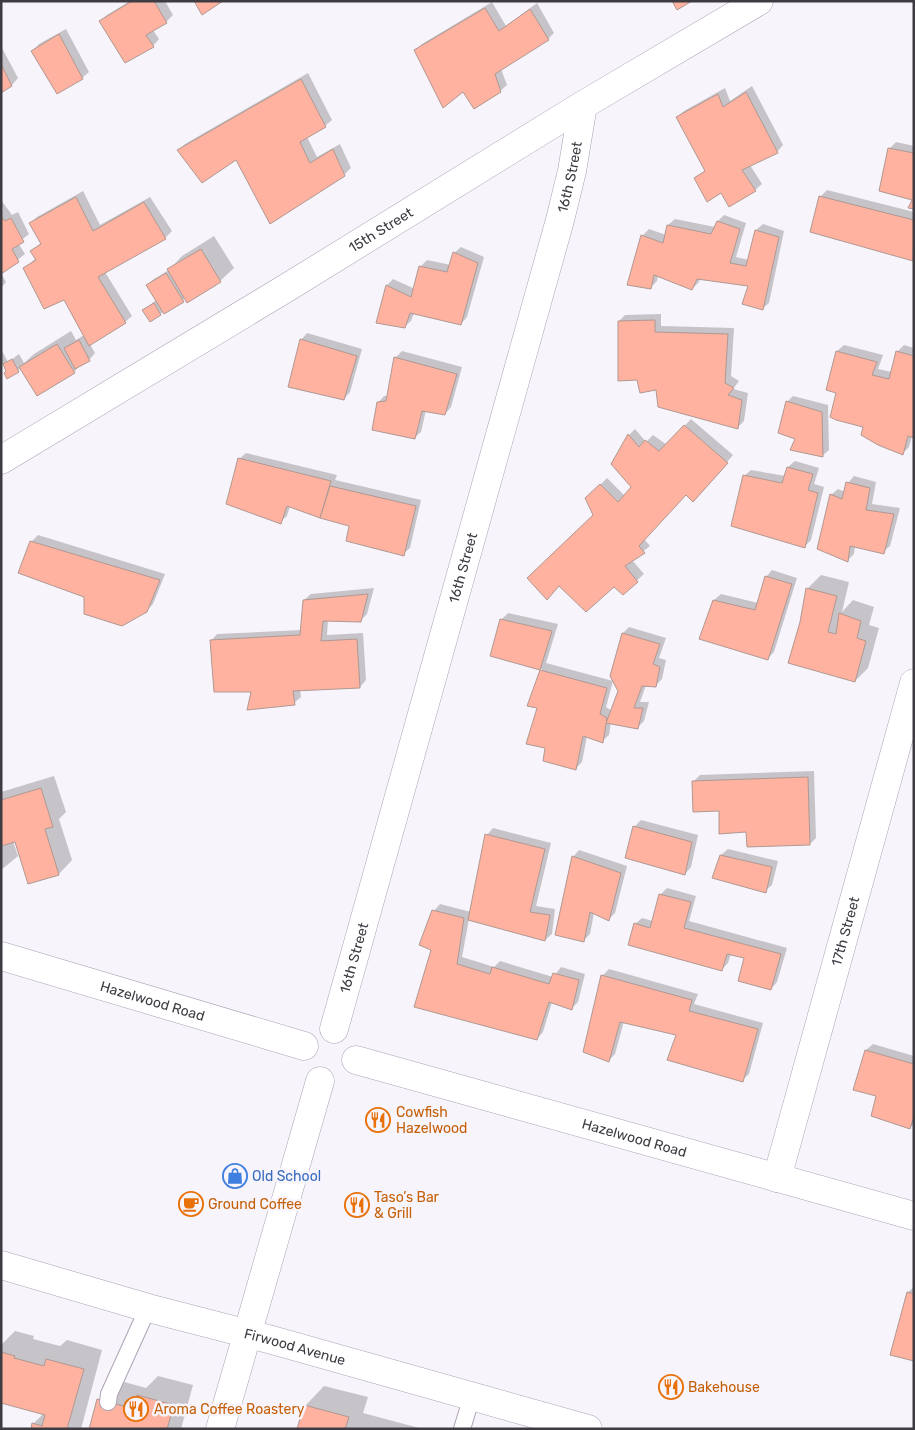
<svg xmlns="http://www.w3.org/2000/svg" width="915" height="1430" viewBox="0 0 915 1430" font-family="Rubik,sans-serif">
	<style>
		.shadow { fill: #0003 }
		.building { fill: #feb29f; stroke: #b09892 }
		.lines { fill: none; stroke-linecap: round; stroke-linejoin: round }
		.lane-casing { stroke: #aca2b6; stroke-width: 18 }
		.street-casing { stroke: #aca2b6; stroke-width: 29 }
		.lane { stroke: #fff; stroke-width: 16 }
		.street { stroke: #fff; stroke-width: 28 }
		.labels { text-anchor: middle; stroke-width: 5; stroke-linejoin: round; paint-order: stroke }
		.street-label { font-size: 14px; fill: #3f3b43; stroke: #f8f4fc }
		.food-label { font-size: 14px; fill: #c56008; stroke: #f8f4fc; text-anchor: start }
		.shop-label { font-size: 14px; fill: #366cbe; stroke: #f8f4fc; text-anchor: start }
	</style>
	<rect width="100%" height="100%" fill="#f8f4fc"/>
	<g class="shadow">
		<polygon points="130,1 165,1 173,15 166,22 153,30 159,39 153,46 100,21 107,15"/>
		<polygon points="492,2 506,26 537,3 554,33 548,39 501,69 507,85 500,91 416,50 422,44"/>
		<polygon points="66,29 89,72 82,78 33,51 39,44"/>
		<polygon points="1,46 18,78 12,85 1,91"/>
		<polygon points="308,73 332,120 325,126 307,137 317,157 340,144 351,168 344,175 179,150 185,144"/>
		<polygon points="752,86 783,145 777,152 750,165 762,184 755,190 721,192 696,178 706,170 677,117 684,111 725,88 730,101"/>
		<polygon points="896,142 914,146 914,208 913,199 889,149"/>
		<polygon points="827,190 914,212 914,259 812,232 820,197"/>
		<polygon points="83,191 100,225 150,197 172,231 165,238 105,272 132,316 125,322 90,344 95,353 89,360 82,363 74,372 21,368 8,377 8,370 4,363 1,366 1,349 8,362 19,354 24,363 34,354 71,331 76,340 84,335 65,298 25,268 36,258 31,251 42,242 31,223 37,217"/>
		<polygon points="1,200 12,215 18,212 29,234 18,243 25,254 1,273"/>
		<polygon points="724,215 746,223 736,257 749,260 756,230 763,224 784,231 769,303 762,309 750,285 700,278 699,282 692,289 658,275 657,281 650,288 642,236 649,229 666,235 668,225 675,219 715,227 718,221"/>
		<polygon points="214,236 234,268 220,281 186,298 160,314 144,310 156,300 147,285 154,279 169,270 182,256"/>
		<polygon points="461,247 484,257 467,317 461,324 414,313 411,321 404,327 377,322 387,285 393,279 415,289 421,266 427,260 451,265 454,253"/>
		<polygon points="1,273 6,282 1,288"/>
		<polygon points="661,314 661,326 734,328 731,376 739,381 733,389 748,393 744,421 737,428 657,388 619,321 625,315"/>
		<polygon points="307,333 362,349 350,392 344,399 301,340"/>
		<polygon points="844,345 883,355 878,369 892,372 897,352 904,345 914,348 914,436 912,436 909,447 903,453 864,426 838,392 828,389 837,351"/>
		<polygon points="402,351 462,367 451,407 445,414 426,410 421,432 414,438 378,403 384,396 389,396 395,358"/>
		<polygon points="793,396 828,405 829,450 822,456 797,438 787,402"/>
		<polygon points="691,419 733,455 700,494 687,493 644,539 650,546 632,560 644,574 623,593 614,585 595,515 587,498 607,478 625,496 633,487 613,463 629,435 635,429 646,442 653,435 667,445"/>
		<polygon points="246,453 337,475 335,480 421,500 410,548 403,554 350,525 290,506 287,516 280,522 239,459"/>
		<polygon points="795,461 819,468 814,484 824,487 811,540 804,547 744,476 751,470 786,476 788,467"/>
		<polygon points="854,476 876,482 872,504 900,508 890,546 883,552 855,546 854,554 848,560 831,495 838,489 845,492 848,483"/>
		<polygon points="38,535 165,574 153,604 146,611 85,596 20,572 32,541"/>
		<polygon points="772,570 797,578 774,652 767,659 714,600 721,594 758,603 766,577"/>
		<polygon points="821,575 849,582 842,612 853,600 874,607 869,625 879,628 868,668 855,681 801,622 807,589"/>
		<polygon points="374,588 367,614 360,621 328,620 327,635 363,633 366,680 360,687 300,689 301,697 294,703 253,690 211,641 217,634 302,630 304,600 311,594"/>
		<polygon points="508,613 558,624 546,663 613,681 606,707 612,711 619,691 623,633 629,627 666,638 659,658 666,660 662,679 655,686 646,685 640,702 649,702 644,721 637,728 611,722 609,735 602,741 587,736 582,762 575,769 547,747 538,707 529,705 542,669 491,655 501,620"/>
		<polygon points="814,771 816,838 810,844 747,831 720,810 693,782 700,775"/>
		<polygon points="54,776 66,812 59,819 72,860 59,874 29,883 16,840 13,841 18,856 1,870 1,792"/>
		<polygon points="641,820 698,835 691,867 685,874 635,826"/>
		<polygon points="493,828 551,843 536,906 555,909 552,934 545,940 469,919 462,957 494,967 500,961 553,977 561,967 585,974 578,1002 572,1008 552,1002 543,1032 537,1039 433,949 434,911 440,904 471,912 487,835"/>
		<polygon points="728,849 778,861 772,885 765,891 714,877 721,855"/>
		<polygon points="579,850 627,866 615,913 609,919 594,913 590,934 583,941 573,857"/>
		<polygon points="667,888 696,896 689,921 787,948 777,982 771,989 746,958 731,954 728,963 722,969 635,924 642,918 653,921 661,894"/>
		<polygon points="609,969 698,994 694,1004 763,1023 749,1074 742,1080 677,1034 624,1021 615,1054 609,1060 602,976"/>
		<polygon points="873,1044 914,1056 914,1124 910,1128 878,1095 866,1050"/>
		<polygon points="914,1287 914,1360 908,1292"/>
		<polygon points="15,1331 34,1336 33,1339 60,1346 67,1340 102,1350 81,1429 32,1429 33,1424 44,1413 1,1389 1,1345"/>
		<polygon points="158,1376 193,1385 181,1429 90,1429 98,1400 117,1380 146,1388"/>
		<polygon points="324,1386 368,1397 363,1413 423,1429 299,1429 305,1406"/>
	</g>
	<g class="building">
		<polygon points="132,1 154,1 167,23 146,35 154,47 125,63 99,21"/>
		<polygon points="194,1 223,1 202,15"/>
		<polygon points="672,1 692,1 677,10"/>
		<polygon points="485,8 499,31 530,9 549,40 495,74 501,92 474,109 463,92 443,108 414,50"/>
		<polygon points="59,34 83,79 57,94 31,51"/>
		<polygon points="1,64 12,86 1,93"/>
		<polygon points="301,79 326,127 300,142 310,163 333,149 345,176 270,224 236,160 202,183 177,150"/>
		<polygon points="746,92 778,153 742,170 756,191 729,207 721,193 707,202 694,178 705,171 676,117 718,94 723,107"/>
		<polygon points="888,148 914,153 914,209 908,208 912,200 879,191"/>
		<polygon points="819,196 914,220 913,261 810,232"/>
		<polygon points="76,197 93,231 144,202 166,239 98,277 126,323 89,346 64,300 44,309 23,268 36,260 30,251 41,244 29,223"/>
		<polygon points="1,216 5,221 11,218 24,242 12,249 19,262 1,274"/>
		<polygon points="717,221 740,229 730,263 746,266 755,230 779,237 763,310 742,304 748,286 697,279 692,290 654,275 651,289 627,285 641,235 663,243 667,225 711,234"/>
		<polygon points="201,249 221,282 187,303 167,269"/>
		<polygon points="453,252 478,263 461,325 410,313 405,328 376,323 386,285 411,297 419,266 447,272"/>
		<polygon points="166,273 184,302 164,314 146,285"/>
		<polygon points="154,303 161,315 150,322 142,310"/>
		<polygon points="655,320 655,332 728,334 725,383 734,388 728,395 742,400 738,429 658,407 656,390 640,393 637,380 618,381 618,321"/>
		<polygon points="300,339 357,356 344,400 288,387"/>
		<polygon points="79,340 90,361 75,369 64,348"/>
		<polygon points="57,344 75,373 37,396 19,367"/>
		<polygon points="836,351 877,362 872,375 889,379 896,351 914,356 914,438 908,436 903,455 878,445 861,435 863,427 836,420 830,417 836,393 826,390"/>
		<polygon points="394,357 457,374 445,415 422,411 415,439 372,430 377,402 386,401"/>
		<polygon points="12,359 19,372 7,379 4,373 6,371 3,364"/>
		<polygon points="786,401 822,412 823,457 790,450 795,439 778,433"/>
		<polygon points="684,425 728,463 693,502 686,495 639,546 645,553 625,566 638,582 623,595 614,587 586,612 559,586 547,600 527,578 593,515 585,498 600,484 618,502 631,487 611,464 628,434 639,447 645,440 659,451"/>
		<polygon points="238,458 331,481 320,518 287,506 281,524 226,504"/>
		<polygon points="787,467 813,474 808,490 818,493 805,548 731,526 743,475 782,483"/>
		<polygon points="846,482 870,488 866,510 894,514 884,554 850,546 848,562 817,549 830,494 842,499"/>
		<polygon points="330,486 416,506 404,556 346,541 349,526 320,518"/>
		<polygon points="30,541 160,580 147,612 122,626 84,614 84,597 18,573"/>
		<polygon points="765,576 792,584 768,660 699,639 713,600 755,610"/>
		<polygon points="806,588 837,596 828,632 836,634 839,613 861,621 857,638 866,641 855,682 788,663 800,622"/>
		<polygon points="368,594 361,622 323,621 321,641 357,639 360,688 293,691 295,705 247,710 251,692 214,692 210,640 300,635 303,600"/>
		<polygon points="500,619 552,631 540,670 490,656"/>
		<polygon points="622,633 660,644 653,664 660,667 656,687 642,686 634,708 643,708 638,729 606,723 618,691 610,676"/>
		<polygon points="540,670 607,688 600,714 607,718 603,743 583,736 576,770 543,761 545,748 526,744 537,708 527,706"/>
		<polygon points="808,777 810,845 747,847 746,832 719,834 719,811 693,812 692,781"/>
		<polygon points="41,788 53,827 45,829 59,875 28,884 15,842 1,846 1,800"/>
		<polygon points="633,826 692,842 685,875 625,858"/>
		<polygon points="485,834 545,849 530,912 550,915 545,941 468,920"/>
		<polygon points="720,855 772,867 766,893 712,878"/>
		<polygon points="572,856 621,873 609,921 590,912 584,942 555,935"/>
		<polygon points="659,894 691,902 684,928 781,954 771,990 738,981 744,958 727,954 722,971 628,945 634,923 650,928"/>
		<polygon points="432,910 464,918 457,964 490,974 492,967 549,984 553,973 579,980 572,1010 549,1002 537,1040 414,1007 431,950 419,945"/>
		<polygon points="601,975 692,1000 689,1011 758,1029 743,1082 667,1060 676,1035 620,1022 609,1062 583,1052"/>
		<polygon points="865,1050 914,1064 914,1116 910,1129 871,1116 876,1096 853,1090"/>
		<polygon points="907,1292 914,1294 914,1361 890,1355"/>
		<polygon points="1,1352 15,1356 14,1358 44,1366 46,1359 84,1369 67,1429 31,1429 32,1423 42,1426 45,1415 1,1403"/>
		<polygon points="137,1395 174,1405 167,1429 89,1429 97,1399 134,1409"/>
		<polygon points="304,1405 349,1417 345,1429 297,1429"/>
	</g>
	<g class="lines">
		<defs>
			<g id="lane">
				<polyline points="108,1402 109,1394 148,1308"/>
				<polyline points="462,1429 472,1396"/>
			</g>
			<g id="street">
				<path id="s1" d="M1 460 288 287 583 105 759 1"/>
				<path id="s2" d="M1 956 304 1046"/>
				<path id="s3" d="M334 1029 560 220 572 171 583 105"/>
				<path id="s4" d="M356 1060 914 1216"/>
				<path id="s5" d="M777 1178 914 683"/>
				<path id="s6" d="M1 1265 148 1308 272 1340 588 1429"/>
				<polyline points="220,1429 320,1081"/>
			</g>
		</defs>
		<use href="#lane" class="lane-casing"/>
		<use href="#street" class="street-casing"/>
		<use href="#lane" class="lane"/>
		<use href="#street" class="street"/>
	</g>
	<defs>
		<symbol id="restaurant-ring" viewBox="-11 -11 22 22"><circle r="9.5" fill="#f8f4fc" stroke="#e8710a" stroke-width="1.5"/><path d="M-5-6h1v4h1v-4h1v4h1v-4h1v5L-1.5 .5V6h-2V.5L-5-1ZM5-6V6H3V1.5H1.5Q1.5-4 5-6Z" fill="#e8710a"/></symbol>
		<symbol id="shop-ring" viewBox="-11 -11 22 22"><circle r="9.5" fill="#f8f4fc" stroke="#3f7fe0" stroke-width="1.5"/><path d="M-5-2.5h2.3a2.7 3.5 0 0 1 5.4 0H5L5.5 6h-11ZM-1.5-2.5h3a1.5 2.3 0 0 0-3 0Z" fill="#3f7fe0"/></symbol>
		<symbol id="cafe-ring" viewBox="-11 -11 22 22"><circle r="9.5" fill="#f8f4fc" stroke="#e8710a" stroke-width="1.5"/><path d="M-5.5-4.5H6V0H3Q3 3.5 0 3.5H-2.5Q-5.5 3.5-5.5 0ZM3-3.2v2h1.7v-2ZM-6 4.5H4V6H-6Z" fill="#e8710a"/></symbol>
	</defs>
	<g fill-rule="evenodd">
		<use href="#restaurant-ring" x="364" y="1106" width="28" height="28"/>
		<use href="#shop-ring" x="221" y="1162" width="28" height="28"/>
		<use href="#cafe-ring" x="177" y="1190" width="28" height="28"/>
		<use href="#restaurant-ring" x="343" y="1191" width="28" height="28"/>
		<use href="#restaurant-ring" x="657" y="1373" width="28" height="28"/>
		<use href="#restaurant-ring" x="122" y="1395" width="28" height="28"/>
	</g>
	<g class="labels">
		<g class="street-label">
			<text dy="5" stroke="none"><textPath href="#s3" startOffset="884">16th Street</textPath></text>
			<text dy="5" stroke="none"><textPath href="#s1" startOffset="444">15th Street</textPath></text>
			<text dy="5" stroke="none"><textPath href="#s3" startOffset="479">16th Street</textPath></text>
			<text dy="5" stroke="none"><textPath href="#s5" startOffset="256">17th Street</textPath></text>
			<text dy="5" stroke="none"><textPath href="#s3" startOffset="74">16th Street</textPath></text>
			<text dy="5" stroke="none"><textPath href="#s2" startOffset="158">Hazelwood Road</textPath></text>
			<text dy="5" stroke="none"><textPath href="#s4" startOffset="289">Hazelwood Road</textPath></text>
			<text dy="5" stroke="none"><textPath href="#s6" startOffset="305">Firwood Avenue</textPath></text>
		</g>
		<g class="food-label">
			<text x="396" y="1117">Cowfish<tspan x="396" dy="16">Hazelwood</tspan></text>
			<text x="374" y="1202">Taso’s Bar<tspan x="374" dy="16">&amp; Grill</tspan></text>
			<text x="208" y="1209">Ground Coffee</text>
			<text x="688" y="1392">Bakehouse</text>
			<text x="154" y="1414">Aroma Coffee Roastery</text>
		</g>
		<g class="shop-label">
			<text x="252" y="1181">Old School</text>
		</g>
	</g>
	<rect width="915" height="1430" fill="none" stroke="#3f3b43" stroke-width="5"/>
</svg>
